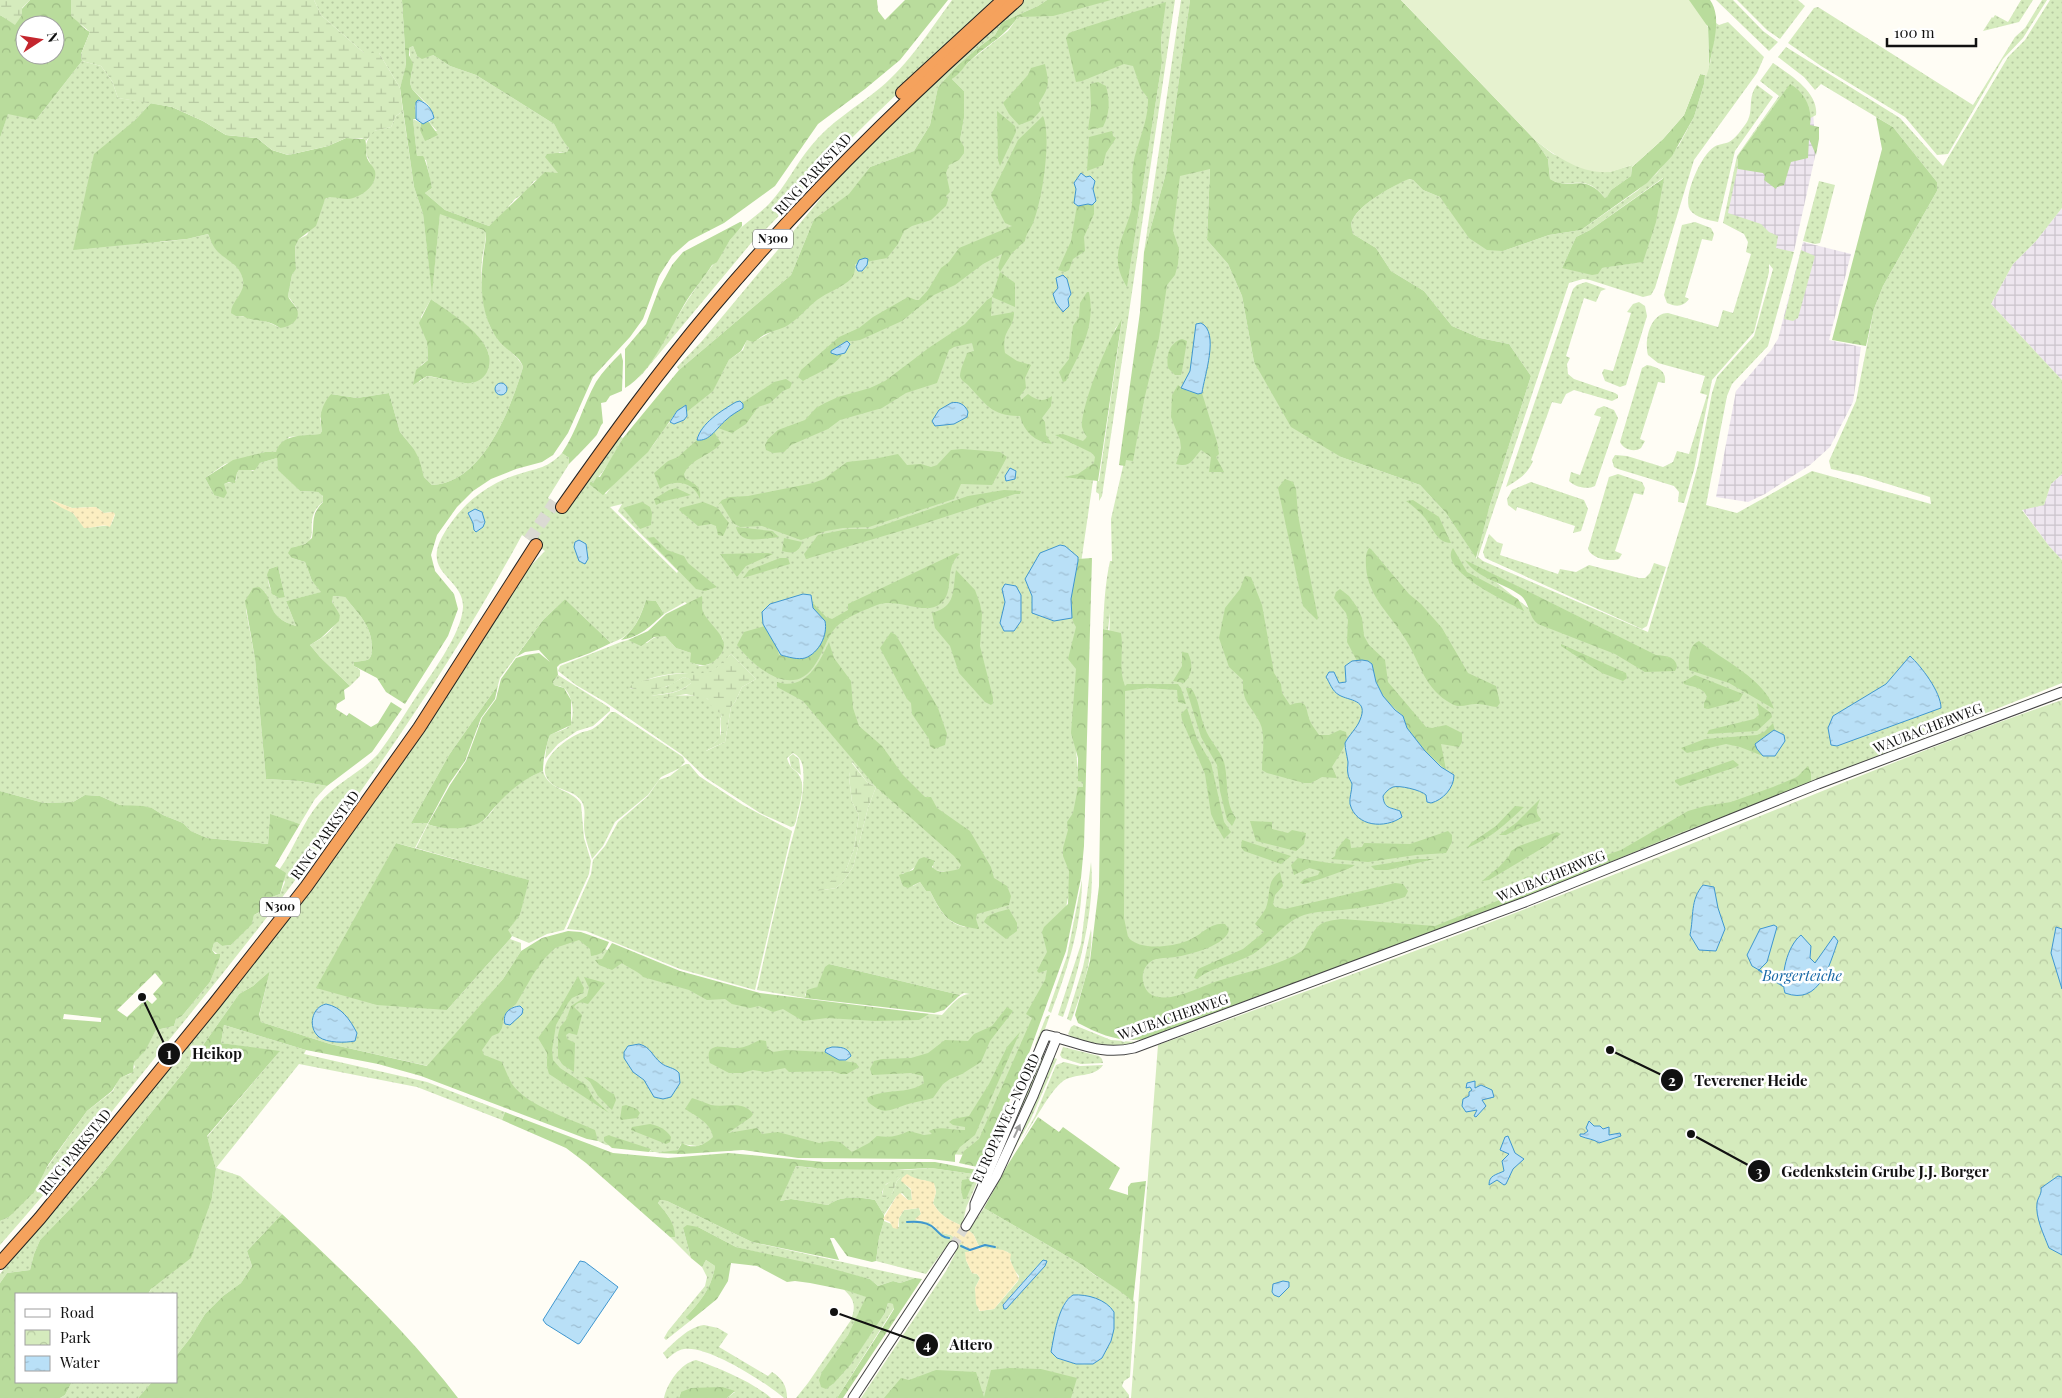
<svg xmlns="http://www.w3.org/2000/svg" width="2062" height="1398" viewBox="0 0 2062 1398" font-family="'Playfair Display',serif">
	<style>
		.industrial { fill: url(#industrial-grid) }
		.grass { fill: url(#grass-dots); fill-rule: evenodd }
		.forest { fill: url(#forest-crowns); fill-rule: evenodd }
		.wetland { fill: url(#wetland-marsh) }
		.sand { fill: url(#sand-dots) }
		.park { fill: url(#park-crowns) }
		.pitch { fill: #e6f2cf }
		.water { fill: url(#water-ripples); stroke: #3f96cf }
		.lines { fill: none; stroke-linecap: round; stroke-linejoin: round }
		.stream { stroke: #3f96cf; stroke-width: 2 }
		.minor-tunnel { stroke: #dbdad3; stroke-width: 9; stroke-dasharray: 9 4.5; stroke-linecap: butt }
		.highway-tunnel { stroke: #dbdad3; stroke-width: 12; stroke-dasharray: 12 6; stroke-linecap: butt }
		.minor-casing { stroke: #444; stroke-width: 11 }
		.highway-casing { stroke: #222; stroke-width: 14 }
		.minor { stroke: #fff; stroke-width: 9 }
		.highway { stroke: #f5a25d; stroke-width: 12 }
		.oneway { fill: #a0a0a0 }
		.labels { text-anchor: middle; stroke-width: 5; stroke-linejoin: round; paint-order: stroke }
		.shield { fill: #fff; stroke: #585858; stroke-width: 1 }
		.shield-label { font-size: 12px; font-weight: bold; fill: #111 }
		.street-label { font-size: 14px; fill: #111; stroke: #fff }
		.water-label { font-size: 15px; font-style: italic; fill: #1768a6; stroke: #fff }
		.leader { fill: none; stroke: #111; stroke-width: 2 }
		.callout-dot { fill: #111; stroke: #fff; stroke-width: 2 }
		.mark-label { font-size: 15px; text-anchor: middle; font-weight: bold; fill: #fff }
		.callout-label { font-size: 15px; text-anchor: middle; font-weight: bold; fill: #111; stroke: #fff; stroke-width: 5; stroke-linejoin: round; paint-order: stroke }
	</style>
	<defs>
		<pattern id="industrial-grid" width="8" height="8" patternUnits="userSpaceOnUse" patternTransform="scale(1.25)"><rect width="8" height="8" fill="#eee6ef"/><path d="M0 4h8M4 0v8" fill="none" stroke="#cbc4cc"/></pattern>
		<pattern id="grass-dots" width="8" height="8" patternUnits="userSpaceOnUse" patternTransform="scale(1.25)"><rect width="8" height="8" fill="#d5ebbd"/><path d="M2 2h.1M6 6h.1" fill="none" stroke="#b6c8a1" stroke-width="1.8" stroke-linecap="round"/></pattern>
		<pattern id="forest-crowns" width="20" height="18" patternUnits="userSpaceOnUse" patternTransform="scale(1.25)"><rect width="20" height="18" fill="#b9dc9c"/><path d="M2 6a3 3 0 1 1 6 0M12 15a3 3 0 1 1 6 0" fill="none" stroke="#9ebc85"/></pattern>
		<pattern id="wetland-marsh" width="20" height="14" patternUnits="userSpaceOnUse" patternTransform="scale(1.25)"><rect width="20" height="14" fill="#d5ebbd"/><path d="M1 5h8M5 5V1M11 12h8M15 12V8" fill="none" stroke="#b6c8a1"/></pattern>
		<pattern id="sand-dots" width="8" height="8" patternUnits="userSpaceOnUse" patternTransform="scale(1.25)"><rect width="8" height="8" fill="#fbeec1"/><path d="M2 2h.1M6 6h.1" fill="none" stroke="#d6cba5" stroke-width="1.8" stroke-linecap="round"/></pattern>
		<pattern id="park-crowns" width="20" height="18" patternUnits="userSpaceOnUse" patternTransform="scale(1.25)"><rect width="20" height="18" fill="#d5ebbd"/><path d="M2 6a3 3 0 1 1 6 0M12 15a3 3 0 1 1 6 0" fill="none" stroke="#b6c8a1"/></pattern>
		<pattern id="water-ripples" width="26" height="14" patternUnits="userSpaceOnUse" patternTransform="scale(1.25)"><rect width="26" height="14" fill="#b9e0f7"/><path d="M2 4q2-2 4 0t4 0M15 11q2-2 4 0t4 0" fill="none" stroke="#9ebfd3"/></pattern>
	</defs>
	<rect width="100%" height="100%" fill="#fffdf5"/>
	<g class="industrial">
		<polygon points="1813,112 1816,152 1794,251 1789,253 1774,249 1726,217 1739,157"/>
		<polygon points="2062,208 2062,380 1991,304 2013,264 2036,241"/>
		<polygon points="1803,242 1851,254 1829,340 1861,347 1853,402 1830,447 1810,465 1765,494 1748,502 1716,497 1736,391 1771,350 1778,339"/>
		<polygon points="2062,474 2062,560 2049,546 2022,509 2044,505 2051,484"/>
	</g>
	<g class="grass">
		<polygon points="314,0 402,0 406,66 400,88 379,53 364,53 321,15"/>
		<path d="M952 0H999C943 50 888 101 836 154 807 183 782 216 752 242L639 378C656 353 671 327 687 301 701 279 717 261 730 240 739 226 757 216 769 204 786 186 795 165 811 146 830 122 857 107 880 88 909 64 930 30 952 0Z"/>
		<polygon points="1023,0 1047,0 1038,6 1002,22 995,35 975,50 957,66 938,87 930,125 914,151 870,167 850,194 814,219 791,275 679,370 677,367 702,341 836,180 835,177"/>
		<path d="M1085 0H1175L1102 496 1099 501V494L1096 492 1097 481H1099L1122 320 1115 329 1080 570 1076 751 1079 781H1083V788L1076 801V855L1061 934 985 1156 928 1153 776 1154 703 1144 697 1146 681 1144 678 1150 669 1152H649L651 1150 606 1145 612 1148 598 1141 597 1138 442 1076 542 940 581 934 607 950 670 974 757 998 942 1015C950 1007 959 994 970 994L964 993 960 995 829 964 817 987 805 994V998L757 990C767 945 777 900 788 855 795 826 806 798 803 768 802 761 799 756 793 753L787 758C791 772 796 768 800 777 806 789 798 808 796 821L794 826 791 827 760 813 706 778 681 754 605 702 576 685 558 671 560 666 621 642 628 640 647 643C653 638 657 635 665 636L676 648 691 653V662L700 666 710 664 723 639 685 602 664 614 656 601 646 600C639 620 633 636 611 643L565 599 543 620 500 678 498 685 449 755 411 823H428L415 848 396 843 353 923 447 1010 510 939 521 943V951L503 979 428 1066 330 1044 261 1022 259 1016 270 971 253 986 239 994 187 1068 94 1184 40 1240 34 1254 30 1270 7 1273 0 1283V1274L230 989 520 577 545 551 522 535C424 716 299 881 169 1040 114 1109 59 1179 0 1245V1221L9 1217 24 1200 87 1111 113 1091 119 1078 130 1074 135 1067 133 1062 143 1053 156 1030 174 1026 176 1019 182 1016 210 982 220 956 212 950 214 943 217 942 222 946 231 945 252 923 254 915 262 911 272 897 280 894 285 882 279 870C294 849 302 823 319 803 336 783 360 773 378 754 391 737 402 718 414 700 429 677 462 634 463 607 464 578 422 574 442 537 459 506 486 484 519 474 538 468 548 468 562 453L569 458V464L548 498 566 510 617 435 623 438C614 454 606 470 593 483L591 481 589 484 606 494C617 477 635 466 648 451 657 442 661 431 670 422L674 424 687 416V412L713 390 729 360 743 350 747 339 757 340 771 332 946 170 959 145 964 118V91L952 79 971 60 1008 31 1018 17ZM1166 2 1161 38 1162 62 1127 286ZM622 504 618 511 678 571 677 573 610 507ZM731 654 756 679 742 687 735 702 731 707 725 742 706 751 720 738V719L722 715C717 710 712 701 706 698 695 693 665 697 651 696 665 693 679 694 691 683V680L684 677 666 687 630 689C646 677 667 673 688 673 696 674 702 675 710 672 719 668 725 661 731 654ZM852 762 867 782 876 787 868 808 853 867 843 882 836 888 824 890 846 870 854 849 859 815 852 802 849 777ZM935 862 933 864V870L947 872 965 927C944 922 939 908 930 891H926L920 882 913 886 902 873H907L916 866ZM332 1006C344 1012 350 1021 357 1033L355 1041H329L319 1037Z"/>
		<polygon points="1181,0 1190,0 1166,173 1144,252"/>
		<polygon points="1716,0 1733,0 1763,31 1778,42 1769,51"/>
		<polygon points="1737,0 1798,0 1805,6 1780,39 1767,30"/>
		<polygon points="2021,0 2033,0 2019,22 1983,31 1992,17 1993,18 1995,15 2008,22"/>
		<polygon points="2042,0 2047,0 2023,38 2003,59 1948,154 1937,155 1905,117 1821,66 1788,43 1814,8 1818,7 1973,105 2015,37 2025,28"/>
		<path d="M2050 0H2062V208L2036 241 2013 264 1991 304 2062 380V474L2051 484 2044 505 2022 510 2049 546 2062 560V683L1562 881 1146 1034 1106 853 1107 712 1110 613 1108 630 1103 629C1104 606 1105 584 1110 561H1112L1111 519 1126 453 1174 166 1210 169 1207 240 1228 264 1242 296 1254 362 1341 457 1420 485 1446 513 1477 559 1480 531 1489 508 1531 376 1509 344 1480 338 1452 326 1424 291 1391 271 1376 248 1353 234C1352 228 1350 224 1353 219 1360 204 1394 185 1408 179L1413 180 1423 190 1440 197 1503 251 1549 235 1581 230 1637 191 1657 173 1679 145 1694 117 1704 84 1705 75 1710 64 1716 23 1719 25 1728 22 1764 57 1757 73 1694 160 1655 288 1651 295 1643 297 1590 280 1583 279 1569 283 1478 557 1483 561 1648 632 1689 498 1698 465 1712 393 1717 377 1754 336 1773 269 1769 264V272L1754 332 1712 380 1694 470 1684 503 1678 502 1679 492 1674 486 1618 469 1614 467 1612 460 1615 455 1627 456 1663 467 1673 462 1677 451 1689 454 1707 395 1700 393 1705 376 1658 363 1648 355C1644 341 1650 313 1668 313L1718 327 1723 310 1733 313 1751 254 1746 252 1748 242 1744 234 1723 223 1737 156 1779 96 1760 81 1773 63C1789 74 1819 92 1816 115L1740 157 1728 213 1761 224 1769 232 1778 236 1776 248 1794 252 1768 346 1732 384 1727 396 1706 505 1737 513 1812 471 1931 504 1930 497 1862 476 1831 469 1829 461 1856 401 1874 309 1883 286 1937 191V182L1893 127 1821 84 1815 90 1804 77 1778 57 1786 47 1900 118 1943 166 2008 57 2025 40ZM1663 178 1641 262 1601 268H1562L1576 237 1590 230ZM1484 570 1607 631 1610 633 1542 619 1487 575Z"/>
		<polygon points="413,46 417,56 433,55 450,66 476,75 554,124 569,148 567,152 559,152 554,167 559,173 534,181 526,192 515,199 499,218 489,226 445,210 425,193 432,188 426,160 417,157 413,119 421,123 420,130 437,131 429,122 434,118 429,106 412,89 410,83 412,71 409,48"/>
		<path d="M82 61 101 66 112 81 118 98 151 103 134 121 160 242 187 239 208 234C211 241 215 249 221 254 230 262 242 267 243 281 244 292 238 306 236 316 248 315 269 321 280 328L296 307 288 296 292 275 296 268 295 247 299 239 307 235 325 199 373 183 375 174C368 155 359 151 373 131L391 127 396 116 403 111 414 187 423 214 432 291 440 213 483 230 486 233C486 242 483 251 482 260 480 280 483 315 493 332 500 343 521 359 523 367 511 408 483 483 432 485L424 477 414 449 400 432 389 393 357 398 331 394 320 419 322 431 320 434 289 437 276 452H265L225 464 205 478 214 495 226 490 223 484 236 481 237 473 239 470 249 469 253 471 260 463 277 458 279 470 300 491 318 492 322 494 324 500C321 504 316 508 314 513 307 530 321 542 294 547L292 558 305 562 312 581 322 592 286 601 296 626C276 620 272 612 265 592L250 593 246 610 255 659 266 779 300 781 327 786 315 799 300 824 270 815 268 844 207 838 191 831 183 823 163 815 152 808 120 805 100 796 85 795 73 802 44 803 0 791V138L8 113 36 120ZM431 299C450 314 483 332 489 355L473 383H464L427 376 419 382 421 365 428 360 427 342 421 317ZM50 500 72 508 96 507 104 513 113 512 115 515 111 525 85 528 73 513ZM278 566 285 597 275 596C269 589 266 578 269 569Z"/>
		<path d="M1757 85 1773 97 1735 151 1718 222C1709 220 1696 218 1690 210 1682 196 1702 154 1714 147 1718 144 1724 144 1729 142 1736 138 1742 129 1747 122 1754 110 1747 98 1757 85Z"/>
		<path d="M1535 140 1553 154 1609 172 1632 165 1631 176 1611 190 1607 198H1605C1583 170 1571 192 1550 179L1548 159Z"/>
		<polygon points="1819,181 1835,185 1820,243 1815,244 1803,241"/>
		<path d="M1695 222 1711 228 1714 234 1712 241 1702 239 1685 297 1689 299C1683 307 1676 307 1667 303L1664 295 1682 225Z"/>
		<polygon points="1801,250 1815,256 1798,318 1793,321 1784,319"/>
		<path d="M1586 282 1606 289 1601 291 1596 302 1584 298 1566 356 1570 358 1567 364 1568 374 1574 379 1615 393 1618 395V398L1612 401 1574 390 1566 394 1561 404 1552 402 1531 460 1533 461C1527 475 1519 479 1506 487L1573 289 1577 285Z"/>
		<polygon points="1639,302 1645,306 1647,316 1626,385 1620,387 1605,381 1602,373 1604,369 1613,371 1631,313 1627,312 1633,304"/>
		<path d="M1647 365C1658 367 1667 371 1665 383L1658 382 1640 439 1645 441 1641 448C1634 453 1623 449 1620 442L1642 368Z"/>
		<path d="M1604 406 1614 410 1618 418 1595 486C1587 490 1575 487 1569 481L1571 472 1580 475 1601 417 1594 415 1597 409Z"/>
		<path d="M1618 474 1642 482 1645 488 1643 495 1634 493 1615 551 1622 554 1619 559C1610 562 1592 559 1588 549L1609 477Z"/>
		<polygon points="1531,482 1584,500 1588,509 1581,531 1573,533 1575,526 1517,507 1516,511 1508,505 1507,499 1512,490"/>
		<polygon points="1489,534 1497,542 1503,544 1500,555 1558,574 1560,569 1576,572 1589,565 1639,578 1645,578 1650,573 1654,563 1666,567 1647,626 1642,629 1485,558 1483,552"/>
		<path d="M333 596 345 597C358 614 372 625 372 648 372 651 372 656 369 659 366 661 358 661 354 662V666L360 670V676L350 686 320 657 310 645C324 637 333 631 340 615L333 607 332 599Z"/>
		<path d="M558 675 604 704 610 708V711L593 726 577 731 558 744 545 759 547 744 550 735C555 732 565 730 568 727 576 719 573 697 565 689 562 686 558 686 554 685L553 682Z"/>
		<path d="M611 712H615L683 757 685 762 680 767 686 764H689L699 776 743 805 792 831 755 990 680 969 586 931 567 929 591 874 593 860 605 846 618 822 648 796 659 780 670 776 680 768 661 777 648 795 615 822 603 846 592 859C589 847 584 838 584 825 584 818 586 809 582 802 575 790 558 791 550 782 532 764 565 739 580 733 585 731 590 731 594 728 601 724 606 717 611 712Z"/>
		<polygon points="793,754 799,759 801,775 791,767 789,757"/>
		<path d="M543 771C548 791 571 788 581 804L584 838 591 861 589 874 564 930 547 934 529 943 512 936 507 930 520 915 528 880 416 848 428 824C440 830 470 829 481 822 488 818 494 808 499 802 512 788 525 778 543 771Z"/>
		<path d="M1091 862C1096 905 1078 976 1063 1017L1058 1015 1081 944Z"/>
		<path d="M1082 880C1082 925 1067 971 1051 1013L1048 1011 1067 956Z"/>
		<path d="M1091 929C1094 956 1081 995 1071 1021L1067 1019 1083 967Z"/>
		<polygon points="1049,1015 1050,1015 1038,1049 1035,1045 1046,1017"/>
		<polygon points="224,1025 306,1050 304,1054 427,1082 505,1112 502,1120 417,1087 299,1064 216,1168 240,1176 282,1214 247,1251 252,1266 241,1283 223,1296 205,1314 191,1337 176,1356 176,1294 148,1294 212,1198 216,1169 207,1137 279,1052 221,1043"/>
		<path d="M1074 1025 1111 1040 1135 1042V1044C1116 1048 1083 1048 1068 1034L1071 1027Z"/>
		<polygon points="1063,1047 1099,1056 1102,1059 1103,1063 1081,1064 1062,1058 1060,1055"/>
		<polygon points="1041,1053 1048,1056 1003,1158 993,1171"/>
		<polygon points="1052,1057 1057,1059 1030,1121 1002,1171"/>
		<path d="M1064 1062 1080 1066 1103 1065C1095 1078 1074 1073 1063 1081 1050 1091 1032 1125 1022 1140L1035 1116 1056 1065Z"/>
		<path d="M796 1166 812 1168 905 1170 931 1168 973 1174 977 1170 981 1173 966 1208 963 1223 972 1225 984 1208 1082 1265 1093 1274 1125 1293 1135 1302 1130 1377 1124 1381 1122 1386 1129 1395V1398H861L946 1271 955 1254 953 1249 946 1247 926 1274 876 1261 879 1238 884 1221 899 1227V1218L904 1210 919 1208 921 1214 916 1220 929 1222 942 1233 951 1235 970 1250 966 1260 972 1273 977 1274 980 1278 975 1288 979 1311 994 1309 1018 1281 1019 1276 1013 1269 1008 1252 980 1247C976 1243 976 1237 972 1233 959 1221 944 1223 933 1203L936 1192 935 1186C926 1178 915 1178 905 1184L911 1190 912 1200H908L902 1193 896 1197 884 1215 875 1200C860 1197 842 1195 828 1205L791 1199 779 1201ZM901 1177 897 1181 892 1194 883 1198 882 1192 886 1184ZM1039 1264 1006 1309 1003 1305ZM1073 1295H1079L1114 1312C1113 1318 1114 1323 1113 1328 1113 1336 1110 1344 1106 1351 1095 1371 1075 1364 1057 1358 1057 1340 1055 1305 1073 1295Z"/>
		<path d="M660 1200 667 1201 752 1242 915 1278 900 1283 893 1281 878 1286 870 1279 736 1247 698 1227 683 1228 691 1258 670 1237H674C675 1222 667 1214 658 1203Z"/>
		<path d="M706 1260 715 1266C712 1287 701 1301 687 1316L690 1321 666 1340 664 1338 668 1331 705 1286 707 1277 702 1267Z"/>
		<path d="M843 1289 867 1297 848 1335 837 1352 851 1363 885 1313 888 1303 894 1304V1308L837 1398H796L808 1383 851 1320C856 1307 855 1299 843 1289Z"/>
		<path d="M704 1325 718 1328 728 1334 719 1347 768 1376 772 1372C782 1378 787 1386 787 1398H784C765 1382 708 1345 684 1349 677 1350 672 1355 667 1359L663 1353C675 1342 688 1327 704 1325Z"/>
		<path d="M696 1360C721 1369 751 1381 771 1398H727L735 1392 723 1387 681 1392 679 1398H664C667 1383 681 1363 696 1360Z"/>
		<polygon points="72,1382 152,1382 138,1398 60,1398 65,1395"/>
	</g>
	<g class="forest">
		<path d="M30 0H71C74 14 77 25 90 32L81 54 82 61 36 120 8 114 0 138V15L11 21ZM25 25H55V55H25Z"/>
		<path d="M402 0H877L878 11 885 20 905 0H948L900 60 865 89 818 124 775 186 724 223 689 241 672 256 659 276 643 319 630 337 593 377 568 433 553 455 542 462 516 469 491 479 473 491 457 507 437 535 431 555 435 571 454 594 458 609 448 636 405 704 386 692 377 678 354 666V662C358 661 366 661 369 659 372 656 372 651 372 648 372 625 358 614 345 597L333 596 332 602 340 615 339 621 321 638 310 645 320 657 350 686 344 690 345 699 337 704 336 709 347 716 349 713 371 727 378 723 391 702 402 709 372 752 327 786 300 781 266 779 255 659 245 601 253 588 259 587C276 598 263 616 296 626L286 601 321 592 312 581 305 562 292 558 288 553 291 548 305 544 312 538C315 521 310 516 323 502V496L318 492 300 491 278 470 277 458 260 463 255 470H239L237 473 235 483 229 482 224 484 227 493 224 498 214 495 205 478 233 460 265 452H276C282 433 304 436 320 434L322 431C319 416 321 406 331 394L357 398 389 393 400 432 414 449 419 459 424 477 432 485C483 483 511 408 523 367 520 356 506 350 499 341 477 313 480 273 486 239V233L483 230 440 214 432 294 423 214 414 187 400 88 406 65ZM413 46 417 56 422 59 433 55 450 66 476 75 554 124C558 131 563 142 569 148L567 152 547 154 545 157 558 173 545 172 489 226 445 210 425 193 432 188C432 184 426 160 423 156H417L413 119H416L415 106 418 100 424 102 412 89 410 83 413 64 409 55V48Z"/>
		<path d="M1047 0H1111L1053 16 1018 17C1002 39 989 43 971 60 964 66 960 74 952 79L964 91V118L960 140 964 147V153L959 160 949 165 946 173 950 192 946 196 948 200 946 206 931 220 912 226 904 231 898 244 887 258 855 264C855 270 855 274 851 279 841 288 828 292 817 300 809 306 800 317 791 323 784 329 774 330 766 334 761 336 758 340 753 342L747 340 741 351 729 360 713 391 687 412 686 406 677 411 648 452 603 495 589 484 591 481 593 483 597 477H600L623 438 679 370 791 275 814 219 849 194 870 167 914 151 930 125 938 87 957 66 975 50 995 35 1002 22 1038 6Z"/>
		<path d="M1190 0H1401L1535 140 1548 159 1550 179C1572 192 1583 171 1605 198L1607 197 1611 190 1631 176 1632 167 1663 139 1684 115 1700 74 1705 75 1704 84 1694 117 1672 156 1647 183 1581 230 1549 235 1503 251 1487 250 1469 238 1440 197 1423 190 1413 180 1409 179C1394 185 1360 204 1353 219 1350 224 1352 228 1353 234L1376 248 1391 271 1424 291 1452 326 1480 338 1509 344 1531 376 1489 508 1476 558 1446 513 1420 485 1341 457 1291 427 1254 362 1242 296 1228 264 1207 240 1210 169 1180 176 1173 231 1179 249 1178 264 1175 275 1167 285 1159 338 1144 400 1133 461 1126 460 1125 466 1119 465 1140 312 1144 252 1166 173Z"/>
		<path d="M1668 0H1710C1723 18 1712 47 1709 68L1708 26Z"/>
		<path d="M1166 2 1161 38 1162 62 1127 287C1108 257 1123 240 1131 211 1134 196 1131 180 1133 165 1137 142 1149 121 1148 98L1141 89 1133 66 1124 64 1082 81 1076 82 1066 38 1069 33 1089 26Z"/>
		<path d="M1045 64C1049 84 1050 86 1039 103L1041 110 1032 120 1019 125 1009 114 1003 103 1028 75 1031 68Z"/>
		<path d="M1098 82 1106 86C1110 101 1110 113 1103 127L1088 130 1091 107 1090 84Z"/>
		<path d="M1790 84C1804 91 1813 109 1810 125L1819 127V139L1816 155 1809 139 1808 158 1791 162 1784 185 1777 187 1776 189 1764 180 1765 176 1763 173 1738 169V156Z"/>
		<path d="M151 103 172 107 203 121 226 135 257 138 272 150 288 155 328 146 346 138 365 139C367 145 365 151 367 158 369 163 373 166 375 171 378 186 360 198 348 199 339 199 332 195 325 199L316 226 299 239 295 247 296 269 292 275 288 296C290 301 293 303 295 306 304 319 290 327 280 328 264 317 254 323 243 316H236L231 313C231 301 245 294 243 281 241 265 227 261 218 252 213 247 211 241 208 234L187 239 73 250 94 154 134 121Z"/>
		<polygon points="997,111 1015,126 1016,132 1000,166 998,160"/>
		<path d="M1043 116C1052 137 1042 202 1033 223 1030 230 1026 233 1025 241L1012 253 1000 272 1015 283V307L992 297 991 316 1014 312C1014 330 1001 329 1005 353L1017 361 1031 365 1025 378 1026 388 1020 396 1021 400 1028 394C1036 400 1043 403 1052 396L1051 406 1042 418 1045 422 1046 435 1052 444C1035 442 1024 432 1020 416 991 416 986 404 968 385 965 382 961 381 960 376 960 369 965 360 967 353L974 351 972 343 954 347 949 350 937 383 906 393 882 408 840 420 828 429 791 445 784 452 773 453 766 450 765 445 768 439 778 430 805 420 816 408 825 403 838 397 870 388 885 381 930 347 965 324 987 300 992 297 1000 272 998 267 1002 254 983 264 955 285 934 295 902 321 860 340 844 342 831 351V353L842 355C832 368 817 373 803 381L798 377 801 370 839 337 859 328 873 317 908 297 916 300H919L928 290 941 268 949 262 959 248 1012 226 1005 223 991 195 1018 140Z"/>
		<polygon points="1876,117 1893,127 1937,182 1937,191 1883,286 1874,309 1866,346 1832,340 1882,149"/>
		<polygon points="429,122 438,135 425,141 420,130 421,123"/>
		<polygon points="1112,131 1113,136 1116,138 1106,153 1103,165 1087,171 1089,137"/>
		<polygon points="1664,178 1656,222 1643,262 1602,268 1598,274 1592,275 1562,268 1576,237 1590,230"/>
		<polygon points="1094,203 1094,214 1084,237 1085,251 1073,259 1069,270 1065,272 1058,270 1071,241 1077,205"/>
		<path d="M740 222H742V226L730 240 717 262 712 265C704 278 695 288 687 300 670 327 653 372 625 388V349L646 324 659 289 672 265 683 252Z"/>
		<path d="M1087 292H1089C1096 327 1080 352 1066 381L1063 382 1059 372 1069 359 1073 326 1079 317 1080 303Z"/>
		<path d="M431 299C451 314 502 342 487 372 483 380 474 384 465 383 453 382 439 377 427 376L413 385 416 370 428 360 427 342 419 323Z"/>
		<path d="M1122 319 1098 481 1064 477 1078 474 1094 463 1095 457 1092 453 1055 435 1063 434 1083 441 1087 437C1085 434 1083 431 1082 427 1081 405 1109 337 1122 319Z"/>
		<path d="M1182 339 1187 341 1182 371 1181 375H1175L1168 368C1166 355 1169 343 1182 339Z"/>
		<path d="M621 353 623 361 622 391 610 396 606 402 601 403 603 423C599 427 599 433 595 437 587 446 578 455 569 464V458L562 453C577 431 583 405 596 382 603 371 612 362 621 353Z"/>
		<polygon points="786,379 792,383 790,388 783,391 770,403 758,407 746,424 732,433 718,428 743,405 742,403 774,382"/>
		<path d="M1178 385C1183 390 1194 394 1202 393L1217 442 1219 454 1216 457 1224 472H1209L1211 457 1201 450C1192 460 1191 468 1176 464L1181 448 1180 440 1171 417 1172 395Z"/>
		<path d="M714 432 721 443C711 456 691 458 684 474L685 478C694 484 702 486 700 499 694 482 674 478 660 489L654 473 668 461 678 457 697 440Z"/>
		<polygon points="962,449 1000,452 1007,457 992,485 961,484 954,499 869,527 843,528 826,531 801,540 762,526 740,527 733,523 721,503 718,505 722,500 730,497 748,496 813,483 824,479 847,462 874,459 898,454 907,465 921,464 931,467 937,465 951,450"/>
		<polygon points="1285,479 1293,482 1296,489 1298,515 1318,618 1317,620 1303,606 1278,488"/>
		<polygon points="676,488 691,495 665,501 656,505 654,499 669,490"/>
		<polygon points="1004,490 1021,491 1020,494 1015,494 914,527 806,559 804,554 818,535 848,529 872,529 968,496"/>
		<path d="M1413 500 1439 517 1451 543C1437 543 1433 528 1425 518 1420 512 1413 506 1406 501Z"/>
		<polygon points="642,502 650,507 652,513 651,525 640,529 623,508"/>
		<path d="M703 502C725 510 715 507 729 523L723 536 718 535 716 526 711 524 698 526 679 510 680 508Z"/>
		<path d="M736 527 772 531 779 537C764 538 740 546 736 527Z"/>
		<polygon points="654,537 667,550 684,556 688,563 717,587 705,591 696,589 647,538"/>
		<path d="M784 538 802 542C799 553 792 554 782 551Z"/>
		<path d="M1369 548 1371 549 1409 594 1421 604 1442 628 1468 673 1496 686 1500 703 1497 707C1491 707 1485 704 1478 704 1469 703 1461 709 1452 704 1424 689 1421 664 1406 640 1391 615 1368 597 1366 567 1366 559 1365 554 1369 548Z"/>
		<path d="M1453 548 1467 572 1518 599 1524 611C1510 603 1437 571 1453 548Z"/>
		<polygon points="768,553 773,554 746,566 737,577 720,554"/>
		<path d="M956 553 960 554C943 567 956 592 940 604 924 616 897 597 877 605 864 610 846 617 836 627 827 637 824 651 816 663 794 701 755 668 737 645L744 632 765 626 776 644 779 655 794 657 817 613 813 608 812 602 826 617 832 619 848 610V604Z"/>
		<polygon points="780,558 788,558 790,564 743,578 749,570"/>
		<path d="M1092 558 1084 846 1081 878 1066 951 1028 1056 982 1168 959 1163 964 1151 979 1139 1032 1018 1026 1014 1045 980 1047 970 1039 973 1037 971 1047 952 1042 932 1044 927 1068 904 1069 871 1063 856V848L1068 830 1067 822 1073 813 1078 787H1083V782L1078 781V758L1071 733 1076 669 1068 659 1076 627C1064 608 1075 580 1078 559Z"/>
		<path d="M1465 560 1656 655C1665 656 1676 656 1677 667L1675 671 1645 672 1615 654 1538 624C1528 617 1530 602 1520 595 1502 582 1478 579 1465 560Z"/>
		<polygon points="278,566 285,597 279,598 272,594 267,575 269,569"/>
		<path d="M956 570 975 590 980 604 982 614 980 646 993 698V703L991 705 985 702 959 673 950 646 935 628 932 613C957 606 952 591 956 570Z"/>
		<path d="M1245 576 1251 577 1262 605 1274 673 1281 684 1282 693 1290 705C1309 698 1305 709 1310 721 1312 726 1316 730 1319 735H1329L1340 730 1346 732C1349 744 1338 756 1332 767L1337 778 1322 777 1311 783H1304L1267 773 1262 770C1262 755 1266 736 1260 723 1251 704 1242 704 1243 680L1229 667 1219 638 1225 608 1240 589Z"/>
		<polygon points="1340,589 1349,596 1357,607 1362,618 1364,636 1369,645 1385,660 1388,682 1426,727 1432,728 1446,725 1462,733 1462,742 1459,747 1441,744 1446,770 1425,751 1407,728 1403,716 1387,701 1378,687 1374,676 1362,660 1357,661 1347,642 1348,620 1346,613 1334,598 1336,592"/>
		<path d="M702 596C703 602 701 607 703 612 712 630 739 642 713 662 705 667 698 665 690 662L691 653 676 648 665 636 654 637 641 646 628 640 648 631 666 614Z"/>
		<path d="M565 599 611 643 590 653 560 664 557 667 558 675 553 682 554 685 564 688 571 700V725L550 735C546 745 543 761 543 771 523 779 508 792 494 808 490 812 486 819 481 822 469 830 440 830 428 824L450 785 466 761 482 718 496 699 501 679 516 658 526 655 539 653 550 662 539 650 525 652 516 657 543 620Z"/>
		<path d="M646 600 656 601 664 614C650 626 641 637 621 640 636 628 640 618 646 600Z"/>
		<path d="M1103 629 1121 633C1124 651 1118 670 1125 686L1127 684H1178L1181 688 1186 704 1178 702 1177 690 1147 688 1125 691 1124 918 1128 937C1139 951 1171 947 1187 941 1201 936 1210 922 1225 924L1229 929C1228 945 1189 955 1175 957 1164 959 1154 956 1147 965 1140 973 1142 986 1149 993 1155 998 1163 998 1171 997 1189 994 1204 985 1221 980 1248 971 1276 967 1300 952 1304 950 1305 947 1307 943 1318 923 1319 922 1342 919L1435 926 1507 897 1525 877 1548 875 1621 850 1688 811 1705 806 1731 802 1773 787 1797 777 1808 766 1811 773V784L1679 833 1534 894 1147 1039C1118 1042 1103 1036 1078 1023L1075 1015 1090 961 1099 886Z"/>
		<polygon points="891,632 896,635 938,708 947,734 945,745 934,749 930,746 929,739 912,714 911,703 907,699 880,648"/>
		<path d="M1699 641C1721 659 1766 680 1774 709L1729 683 1689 670C1689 659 1688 646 1699 641Z"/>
		<path d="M829 642 834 658 851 681 853 708 859 726 882 746 903 775 925 797H931L937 808 970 831 991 867 994 878 1007 886 1011 896 1009 905 977 914 976 919 979 929C948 925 944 918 930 891H926L920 882 908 888 903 886 899 875 913 870 919 859 924 857 935 861 932 867C939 875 950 871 959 869L961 865 954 856 876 787 803 701 777 687V682C806 691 819 663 829 642Z"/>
		<polygon points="1561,644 1626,673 1627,678 1623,681 1602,673 1561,646"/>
		<path d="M1182 652 1188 653C1193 664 1193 674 1184 683L1173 681 1182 666Z"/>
		<path d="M1695 675 1743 694 1739 701 1708 709 1704 708V703L1707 697C1704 687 1692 687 1684 684L1683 682Z"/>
		<polygon points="498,685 495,699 481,718 465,761 449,784 428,823 411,823 449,755"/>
		<path d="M1186 688H1191C1200 700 1199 715 1205 728 1209 740 1220 750 1224 762 1229 781 1224 802 1236 818L1232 826 1227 820 1220 791 1217 765 1201 737Z"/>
		<polygon points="1757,703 1771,713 1772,717 1757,731 1707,734 1709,730 1754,719 1759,715"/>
		<polygon points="1187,708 1197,739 1211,763 1224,822 1231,832 1224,839 1216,825 1211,814 1205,774 1182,720 1181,714"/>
		<polygon points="1773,723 1775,731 1774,730 1757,749 1763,756 1740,747 1726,744 1687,753 1681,748 1705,739 1757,735 1764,732"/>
		<polygon points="1733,760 1739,765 1736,767 1680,786 1675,782 1675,780"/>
		<path d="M0 791 44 803 73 802 85 795 100 796 120 805 143 806 152 808 163 815 183 823 191 831 207 838 268 844 270 814 300 824 275 866 286 873 280 894 272 897 265 909 254 915 252 924 231 945 222 946 217 942 214 943 212 950 215 954H220V957L210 982 182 1016 176 1019 174 1026 156 1030 145 1051 134 1062 133 1072 120 1078 112 1091 87 1111 48 1165 34 1192 9 1217 0 1221ZM155 973 163 983 153 994 157 999 152 1004 146 999 127 1017 117 1010ZM64 1014 101 1018V1022L63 1019Z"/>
		<path d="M1540 799C1537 807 1534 812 1541 819L1540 821 1524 826 1506 835H1499L1516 823Z"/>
		<path d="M1515 806 1524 807C1506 824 1490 839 1467 848L1471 843 1496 826Z"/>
		<polygon points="1250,821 1272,822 1272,829 1288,833 1292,830 1306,833 1304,844 1296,851 1256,841"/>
		<polygon points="1448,831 1452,835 1452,842 1446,853 1416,855 1368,862 1331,859 1335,856 1336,850 1346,838 1350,840 1351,848 1362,847 1364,843 1410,844"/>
		<polygon points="1557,832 1561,834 1546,846 1489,880 1482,881 1499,867 1509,856 1511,851 1519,846"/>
		<polygon points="1242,840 1291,856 1281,864 1244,851 1241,847"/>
		<polygon points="396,843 529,880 520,915 508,930 512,936 510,939 447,1010 377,1005 316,988"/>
		<path d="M1298 858 1329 863 1355 865C1351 869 1312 882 1304 884L1300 883 1304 879 1318 875 1320 871 1309 868 1294 875 1291 865Z"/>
		<polygon points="1416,859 1434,859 1388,870 1375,870 1371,866"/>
		<path d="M1280 872 1283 886 1275 895 1273 904 1275 907 1285 909 1395 883 1403 884 1408 891 1405 897C1385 903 1364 908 1342 910 1330 911 1316 911 1304 915 1284 922 1273 940 1256 952 1238 964 1215 965 1197 979L1194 978 1198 969 1243 949 1264 932 1255 924C1258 919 1263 914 1266 908 1271 894 1266 881 1280 872Z"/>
		<path d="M1009 909 1017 923V931L1006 939 984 922C987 913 1000 912 1009 909Z"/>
		<path d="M568 931 581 932 609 942C604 953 602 954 591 956L590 949 579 940 555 948 545 958 534 973 516 1004 509 1010 504 1016 502 1028 499 1033 492 1036 482 1050 484 1055 502 1062C505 1069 508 1077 512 1084 527 1106 571 1119 595 1130L598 1141 587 1139 421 1076 378 1064 306 1050 224 1025 221 1043 280 1051 207 1136 216 1169 212 1198 191 1258 151 1289 148 1294H16V1382H72L65 1395 60 1398H0V1283L7 1273 30 1270 34 1254 40 1240 94 1184 187 1068 239 994 253 986 270 971 259 1015 261 1022 330 1044 427 1066 503 979 521 951 542 938Z"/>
		<path d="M612 943 680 971 760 993 929 1014 919 1020 875 1021 827 1018 803 1021 783 1009 773 1012 759 1006 750 1008 732 1004 725 999 707 1000 689 990 643 977C640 972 628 968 622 963L612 970 599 965 595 960 602 959Z"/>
		<polygon points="829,964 960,995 944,1010 934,1013 805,998 807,990 817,987 825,967"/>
		<polygon points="578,976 584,988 583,993 572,998 568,1003 556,1025 552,1050 553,1060 560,1068 586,1085 594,1099 609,1113 549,1074 547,1067 547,1053 538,1038 558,1011"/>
		<path d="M584 977 605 983 588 1004C582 1002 578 1001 574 1007L582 1015 577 1035 569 1033 566 1035 567 1039 575 1043 574 1072 563 1065 558 1058V1035L560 1027 566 1020 571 1006 587 996 589 988Z"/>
		<path d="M1007 1007 1013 1011 990 1041 981 1062 962 1074 950 1079 943 1084 933 1098C923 1101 914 1102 905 1105 887 1111 884 1115 868 1102L867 1098C884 1088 908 1095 924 1083L923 1076 911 1073 872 1075 870 1069 874 1061 882 1059 911 1058 928 1053 945 1040 968 1041 974 1034 992 1026Z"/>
		<path d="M1020 1032 975 1135 960 1147 955 1155V1162L931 1159 798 1158 743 1150 682 1154 655 1153 678 1150 682 1143C693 1150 705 1145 713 1137 711 1123 696 1116 685 1109L692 1098C699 1100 705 1103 711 1105 724 1108 744 1100 753 1114L751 1117 728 1133 757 1128 762 1134 778 1132 819 1143 831 1141 840 1142 852 1152 869 1143 877 1136C890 1138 898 1136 909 1131L924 1135 932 1134 929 1131C940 1125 953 1131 965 1130V1127L953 1125 949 1122 953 1119 969 1116 989 1084 1007 1047Z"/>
		<path d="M760 1040 766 1041 767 1048 773 1052 786 1050 824 1052 839 1060 856 1063 859 1067 847 1074H841L832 1071 789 1072 785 1068 766 1072 753 1070 741 1073H729L710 1063C703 1040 725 1048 737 1048 745 1048 753 1043 760 1040Z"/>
		<path d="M584 1077C596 1077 603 1090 614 1094L616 1100 612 1110 598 1096 590 1082Z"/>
		<polygon points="626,1105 637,1109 640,1113 637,1118 621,1120 620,1119 622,1106"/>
		<path d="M505 1112 613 1153 668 1158 729 1153 824 1162H935L977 1170 973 1174 931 1168 891 1170 825 1169 796 1166 780 1201 791 1199 828 1205C842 1195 859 1197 875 1200L884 1215V1221L879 1238 876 1261 872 1262 847 1256 834 1238H830L839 1260 752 1242 667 1201 660 1200 658 1203C667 1214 675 1222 675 1237H670L586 1163 566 1148 502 1120Z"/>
		<path d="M1038 1117 1059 1132 1063 1127 1120 1168 1109 1189 1128 1195V1187L1131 1183 1146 1181 1133 1302C1118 1287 1098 1279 1082 1265L984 1208 1007 1166Z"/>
		<path d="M650 1124C659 1126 666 1129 671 1137L670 1142 666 1144 631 1130 632 1127Z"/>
		<polygon points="609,1135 611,1136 651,1149 649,1152 612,1148 604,1141 604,1137"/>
		<polygon points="968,1179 974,1180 966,1199 963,1199 961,1189 962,1180"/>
		<path d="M282 1214C344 1272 406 1330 458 1398H138L152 1382H176V1356L191 1337 205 1314 223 1296 241 1283 252 1266 247 1251Z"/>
		<path d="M687 1225 698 1227 736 1247 822 1266 870 1279 878 1286 893 1281 900 1283 915 1278 922 1279 843 1398H837L888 1319 894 1309 893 1304 888 1303 885 1313 851 1364 834 1383 826 1389 821 1387 819 1380 822 1372 848 1335 866 1297 845 1290 810 1283 795 1281 787 1282 757 1266 731 1263 728 1281 717 1299 690 1321 686 1317C701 1301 712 1287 715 1266L706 1260 702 1267 691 1258 683 1228Z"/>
		<polygon points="1009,1368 1041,1369 1077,1378 1071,1398 884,1398 901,1378 909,1380 936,1370 976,1372 984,1397 991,1370"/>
		<polygon points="723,1387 735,1391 727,1398 679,1398 681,1392 691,1388"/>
	</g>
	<g class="wetland">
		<polygon points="0,0 30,0 22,8 22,15 15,25 0,15"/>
		<polygon points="71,0 314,0 321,15 364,53 379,53 400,88 403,111 396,116 391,127 374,131 366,141 362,138 346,138 328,146 288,155 272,150 257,138 226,135 203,121 172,107 118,98 112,81 101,66 82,61 81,54 90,32 71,16"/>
		<path d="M731 654 756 679 742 687 735 702 731 707 725 742 705 751C709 747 718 742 720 736 723 729 718 722 722 715L709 704 708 699 686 694 659 699 650 696C665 694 679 694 691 683V680L684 677C678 680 672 685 665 687 656 690 635 691 628 687 643 680 658 676 676 674 706 670 706 681 731 654Z"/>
		<polygon points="851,762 867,782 876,787 868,808 853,867 843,882 836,888 817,891 846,870 854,849 859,815 852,802 849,777"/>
		<polygon points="900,1175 902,1176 897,1181 892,1194 885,1200 882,1196 884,1186"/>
	</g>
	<g class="sand">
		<path d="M49 499 72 508 96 507 104 513 113 512 115 514 110 527C101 523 95 529 84 528L73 513 62 508Z"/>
		<path d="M907 1174C918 1181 925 1179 934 1183L936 1192 933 1203C943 1222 959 1221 972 1233 976 1237 976 1243 980 1247L1003 1250 1011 1254 1010 1260 1019 1279 994 1309 980 1311 976 1304 975 1288 980 1278 977 1274 972 1273 966 1260 965 1252H970V1250L951 1235 942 1233 929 1222 915 1219 921 1214 919 1208 904 1210 899 1218 898 1229 893 1228 890 1222 883 1219 896 1197 900 1193 908 1200H912L911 1189 901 1181 902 1178Z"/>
	</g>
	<path class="park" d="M2062 700V1398H1131L1158 1045C1312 990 1465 933 1618 873 1766 815 1912 752 2062 700Z"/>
	<path class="pitch" d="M1401 0H1689L1708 27 1709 68 1706 77 1705 75 1700 74 1684 115 1663 139 1632 167V165C1625 167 1616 171 1609 172 1581 174 1557 157 1535 140Z"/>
	<g class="water">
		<path d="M418 100C427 103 432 109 434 118L423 124 416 119V102Z"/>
		<polygon points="1081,173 1086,177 1090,176 1095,181 1093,189 1096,201 1092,205 1088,204 1078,206 1074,203 1076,189 1074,183"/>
		<polygon points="865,258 868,259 867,265 862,271 858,271 856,267 859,260"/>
		<polygon points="1063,275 1067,279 1071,294 1068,299 1069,306 1063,312 1056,303 1053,294 1058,288 1056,278"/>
		<path d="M1201 323C1220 332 1204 377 1202 393L1198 394 1181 388 1190 371 1196 324Z"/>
		<polygon points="847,341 850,344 845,353 837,355 831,353 831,351"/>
		<circle cx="501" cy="389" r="6"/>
		<path d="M740 401 743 404V408C737 412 731 415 726 420 717 427 710 442 697 440 701 423 721 411 736 402Z"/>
		<path d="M951 403C958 401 965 404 968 412L967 417 954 424 935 426 932 421 939 410Z"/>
		<polygon points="686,405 687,416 684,420 674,424 670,422 677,411"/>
		<polygon points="1010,468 1016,471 1015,479 1006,481 1005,476"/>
		<polygon points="475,509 482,512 485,522 483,527 476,532 474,530 473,523 468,513"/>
		<polygon points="579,540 586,544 588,559 585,564 579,561 574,547 575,542"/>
		<polygon points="1060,545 1065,546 1078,557 1078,561 1071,599 1072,618 1054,621 1032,613 1032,596 1025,579 1040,553"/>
		<polygon points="1005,584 1016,586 1021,595 1021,621 1014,631 1004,631 1000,623 1005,602 1002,589"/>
		<path d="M803 594 811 595 813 608 825 621C828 635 819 653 805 658 798 660 788 657 781 655L763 624 762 612 770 604Z"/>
		<path d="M1910 656C1921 666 1941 692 1941 708L1837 746 1831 745 1828 728 1833 716 1886 684Z"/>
		<path d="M1362 660 1368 661 1372 664 1376 682 1383 696 1395 710 1403 716 1407 728 1425 751 1441 767 1454 775C1454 788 1443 800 1431 803L1427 802 1426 795C1421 790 1399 785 1393 787 1388 789 1385 793 1383 796 1384 809 1390 807 1400 811L1402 817C1385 829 1356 827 1350 804 1349 798 1352 791 1352 784 1351 781 1348 777 1348 774 1347 770 1348 766 1348 762 1347 755 1345 749 1345 743 1349 735 1357 728 1360 720 1369 699 1349 701 1339 695 1332 691 1330 683 1326 677L1329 672H1334L1339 683 1346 682 1345 666 1352 661Z"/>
		<polygon points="1774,730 1784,735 1785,741 1775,756 1763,756 1757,749 1755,744"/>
		<path d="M1703 885 1714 887 1718 908 1725 929 1716 951 1699 950 1690 935C1694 916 1690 900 1703 885Z"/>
		<polygon points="1774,925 1777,927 1767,962 1759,970 1752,966 1747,955 1760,929"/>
		<polygon points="2056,927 2062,929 2062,989 2051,953"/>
		<path d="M1801 935 1811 946 1810 958 1815 963 1834 936 1838 941C1829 965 1820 1006 1785 993 1780 976 1787 946 1801 935Z"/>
		<path d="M326 1004C342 1007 350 1020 357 1033L355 1041C345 1043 327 1043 319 1037 307 1027 312 1007 326 1004Z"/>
		<path d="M520 1006 523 1009 522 1014 510 1025 505 1024C502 1013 510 1007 520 1006Z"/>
		<path d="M639 1044C651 1047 652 1056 661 1063 667 1068 674 1067 679 1073L680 1083 671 1097 663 1099 654 1097 644 1080 633 1072 624 1058V1052L628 1046Z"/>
		<path d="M832 1047C840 1047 848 1047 851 1056L846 1060H839L825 1052 826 1049Z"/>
		<polygon points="1475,1081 1475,1088 1481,1085 1492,1090 1494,1097 1482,1100 1486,1106 1476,1117 1474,1116 1477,1110 1466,1112 1462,1106 1463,1099 1469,1096 1469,1092 1472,1090 1470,1087 1466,1088 1467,1083"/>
		<path d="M1589 1121 1594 1126H1600L1603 1129 1609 1127V1135L1620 1133 1621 1136 1599 1143C1594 1139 1587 1139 1580 1136V1134H1584L1588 1131 1586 1128Z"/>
		<path d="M1508 1136 1515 1153 1524 1159 1513 1169 1506 1184 1504 1185 1497 1180 1489 1185C1489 1175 1496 1175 1504 1171L1502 1161 1509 1154 1500 1150 1505 1137Z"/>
		<path d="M2058 1176 2062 1177V1255L2049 1248C2044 1235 2035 1217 2037 1203 2038 1197 2042 1194 2041 1188Z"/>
		<polygon points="1043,1260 1047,1261 1045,1266 1006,1309 1004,1309 1003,1305"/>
		<polygon points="580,1261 585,1262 618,1287 580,1343 578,1344 546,1324 543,1320"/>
		<polygon points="1283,1281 1289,1282 1289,1287 1279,1297 1274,1295 1272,1292 1273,1284"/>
		<path d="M1073 1295C1087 1294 1106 1299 1114 1312V1329L1111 1341 1102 1358 1093 1364H1076L1057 1358 1051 1352C1054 1337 1058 1304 1073 1295Z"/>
	</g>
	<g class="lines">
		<g class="stream">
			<polyline points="1759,970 1783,986"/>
			<path d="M907 1222C917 1221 928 1221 935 1229 940 1234 942 1237 949 1238"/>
			<polyline points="961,1246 970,1250 985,1245 995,1247"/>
		</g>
		<polyline class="minor-tunnel" points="953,1246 966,1226"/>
		<polyline class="highway-tunnel" points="529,540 555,502"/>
		<defs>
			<g id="minor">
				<path d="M975 1209V1204L1046 1035C1079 1042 1099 1056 1134 1048L1525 902 1818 784 2062 692"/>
				<polyline points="966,1226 996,1176 1033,1096 1057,1037"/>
				<polyline points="853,1398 953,1246"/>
			</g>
			<g id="highway">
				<polyline points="902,93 1003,0"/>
				<path d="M562 507C610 439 658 372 712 308 805 197 908 96 1017 0"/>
				<polyline points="0,1263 40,1218 215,1003 306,887 419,728 536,545"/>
			</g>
		</defs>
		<use href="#minor" class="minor-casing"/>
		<use href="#highway" class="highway-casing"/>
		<use href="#minor" class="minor"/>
		<use href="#highway" class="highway"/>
	</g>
	<defs><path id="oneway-solid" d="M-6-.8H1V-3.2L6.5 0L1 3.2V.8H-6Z" transform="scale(1.25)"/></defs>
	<use class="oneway" href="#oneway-solid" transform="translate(1017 1131) rotate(-65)"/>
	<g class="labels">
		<g class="shield">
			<rect x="753" y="229.5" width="40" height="19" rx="4"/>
			<rect x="260" y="897.5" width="40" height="19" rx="4"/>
		</g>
		<g class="shield-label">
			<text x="773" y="243">N300</text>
			<text x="280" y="911">N300</text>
		</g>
		<g class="street-label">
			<text transform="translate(813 174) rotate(-47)" y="5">RING PARKSTAD</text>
			<text transform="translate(1928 728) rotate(-21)" y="5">WAUBACHERWEG</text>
			<text transform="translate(325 835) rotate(-54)" y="5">RING PARKSTAD</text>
			<text transform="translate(1551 876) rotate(-22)" y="5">WAUBACHERWEG</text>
			<text transform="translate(1173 1017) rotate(-19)" y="5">WAUBACHERWEG</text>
			<text transform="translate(1006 1118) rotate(-65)" y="5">EUROPAWEG-NOORD</text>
			<text transform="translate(75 1152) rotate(-51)" y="5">RING PARKSTAD</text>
		</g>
		<g class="water-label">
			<text x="1802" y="981">Borgerteiche</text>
		</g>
	</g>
	<path class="leader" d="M142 997L169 1054M1610 1050L1672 1080M1691 1134L1759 1171M834 1312L927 1345"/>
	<g class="callout-dot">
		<circle cx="142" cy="997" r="5"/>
		<circle cx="1610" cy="1050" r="5"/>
		<circle cx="1691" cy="1134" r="5"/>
		<circle cx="834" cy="1312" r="5"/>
		<circle cx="169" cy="1054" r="12"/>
		<circle cx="1672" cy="1080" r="12"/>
		<circle cx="1759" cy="1171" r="12"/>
		<circle cx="927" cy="1345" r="12"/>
	</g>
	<g class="mark-label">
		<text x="169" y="1059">1</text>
		<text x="1672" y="1086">2</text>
		<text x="1759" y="1177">3</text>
		<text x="927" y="1350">4</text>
	</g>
	<g class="callout-label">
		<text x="217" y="1059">Heikop</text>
		<text x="1751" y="1086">Teverener Heide</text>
		<text x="1885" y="1177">Gedenkstein Grube J.J. Borger</text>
		<text x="971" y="1350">Attero</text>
	</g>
	<rect x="15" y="1293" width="162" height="90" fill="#ffffff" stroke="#a0a0a0"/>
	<rect x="25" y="1309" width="25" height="8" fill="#ffffff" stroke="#a0a0a0"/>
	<text x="60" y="1318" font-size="15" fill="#111111">Road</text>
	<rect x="25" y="1330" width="25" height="15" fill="url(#park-crowns)" stroke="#a0a0a0"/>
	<text x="60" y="1343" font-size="15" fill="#111111">Park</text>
	<rect x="25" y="1356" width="25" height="15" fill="url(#water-ripples)" stroke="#a0a0a0"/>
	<text x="60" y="1368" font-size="15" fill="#111111">Water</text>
	<g transform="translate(40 40) rotate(78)"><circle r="24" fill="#ffffff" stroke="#a0a0a0"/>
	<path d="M0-4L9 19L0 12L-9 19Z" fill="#c4262e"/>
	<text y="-8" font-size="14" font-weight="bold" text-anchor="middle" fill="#111111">N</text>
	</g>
	<path d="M1887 38v8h89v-8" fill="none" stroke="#111111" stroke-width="2.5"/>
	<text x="1894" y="38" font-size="15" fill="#111111" stroke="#ffffff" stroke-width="4" paint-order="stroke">100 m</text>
</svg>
